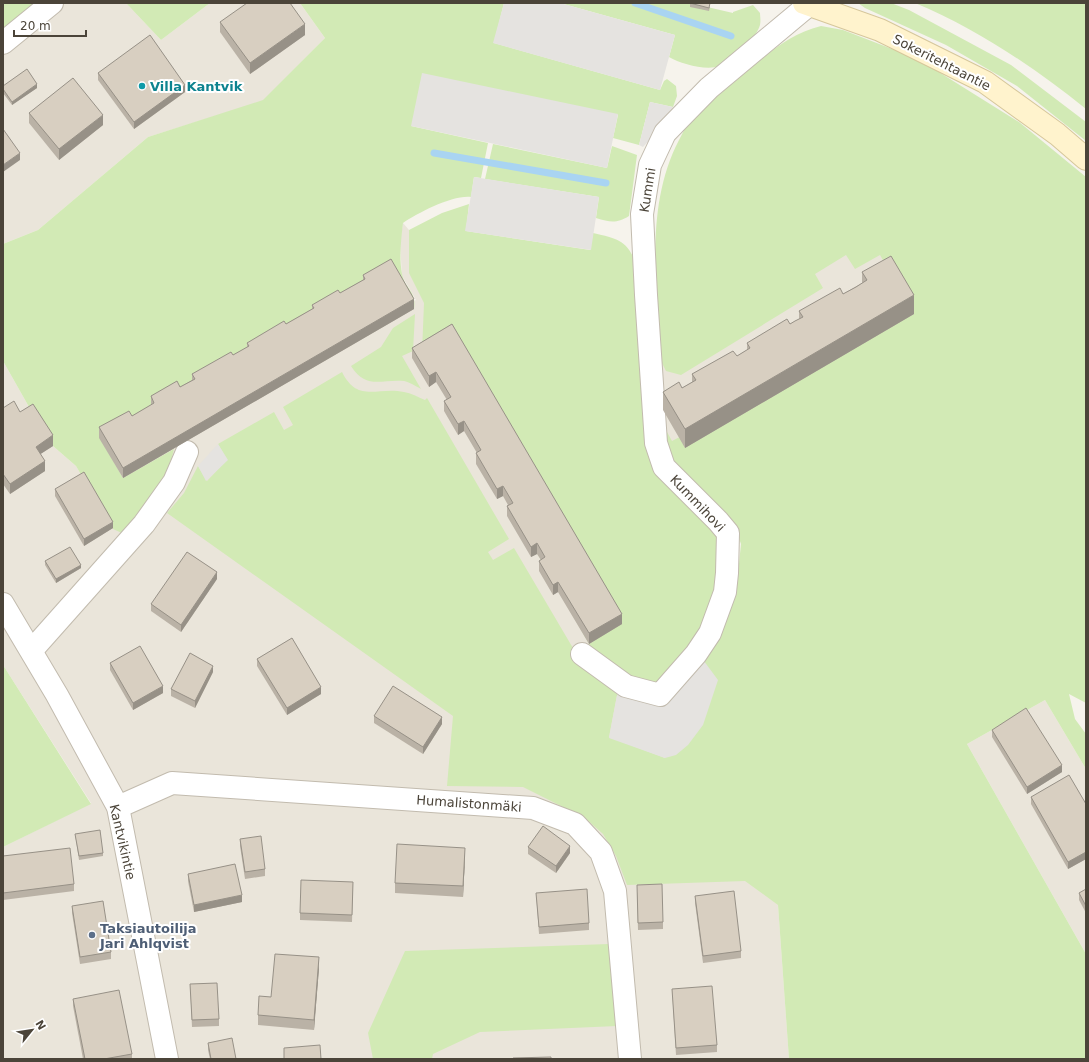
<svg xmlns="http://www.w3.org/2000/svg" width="1089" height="1062" viewBox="0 0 1089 1062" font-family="'DejaVu Sans',sans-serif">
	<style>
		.residential { fill: #eae5da }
		.green { fill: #d2eab5 }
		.parking { fill: #e5e3e0 }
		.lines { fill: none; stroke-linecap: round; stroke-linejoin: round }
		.stream { stroke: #a9d4f2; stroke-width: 7 }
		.street-casing { stroke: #c2bbae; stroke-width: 24 }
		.secondary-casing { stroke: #d6c79b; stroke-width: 24 }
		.street { stroke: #fff; stroke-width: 22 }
		.secondary { stroke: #fff3cd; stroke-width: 22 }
		.wall { fill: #bab2a6 }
		.shaded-wall { fill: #979187 }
		.building { fill: #d8cfc1; stroke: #979187 }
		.culture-dot { fill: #0f9aa8; stroke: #fff; stroke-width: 1.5 }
		.service-dot { fill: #5c6f8a; stroke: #fff; stroke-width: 1.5 }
		.labels { text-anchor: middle; stroke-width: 4; stroke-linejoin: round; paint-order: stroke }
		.street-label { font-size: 13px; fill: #4b4439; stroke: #fff }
		.culture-label { font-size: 13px; font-weight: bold; fill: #0d838f; stroke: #fff; text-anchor: start }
		.service-label { font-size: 13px; font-weight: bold; fill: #4e5e75; stroke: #fff; text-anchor: start }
	</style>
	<rect width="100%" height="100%" fill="#f6f3ec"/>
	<g class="residential">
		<polygon points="3,3 126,3 161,40 210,3 300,3 325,38 263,101 148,137 38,230 3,244"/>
		<polygon points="874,219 936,328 688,483 778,905 789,1059 3,1059 3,847 91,803 3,665 3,361 33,414 53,446 76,466 84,479 123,478 99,438 416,300 402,276 400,243 403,223 550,395"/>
		<polygon points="1045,700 1086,769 1086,954 967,744"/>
	</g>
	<g class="green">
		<polygon points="3,3 36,3 3,29"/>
		<polygon points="126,3 210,3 161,40"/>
		<path d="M300 3H504L494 43 660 90 664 81 667 79 676 86 677 96 673 107 650 102 639 145 613 138 618 115 411 126 488 143 481 178 474 177 471 197C452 195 418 213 403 223 401 240 399 258 402 274 405 289 417 291 414 309L391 269 100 438 123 478 174 449 169 469 124 534 113 529 76 466 53 446 33 414 3 361V244L38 230 148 137 263 100 325 38Z"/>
		<path d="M560 3H690L733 13V12L753 5 760 13C760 16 761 21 760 25 756 39 733 60 720 66 706 71 681 64 669 57L675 35Z"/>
		<polygon points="858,3 891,3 909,10 1011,65 1086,122 1086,141 1017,86 946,45 865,8"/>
		<path d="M915 3H1086V109C1034 67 977 29 915 3Z"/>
		<path d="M821 26 843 30 918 59 1019 122 1086 177V703L1069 694 1075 719 1086 734V769L1045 700 967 744 1086 954V1059H789L778 905 745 881 627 885 616 856 603 834 585 818 523 787 447 786 453 716 167 513 184 493 198 466 207 481 227 460 218 444 274 412 284 430 293 425 283 407 342 372C358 404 378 386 404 392 411 393 418 397 425 400L427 398 509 539 488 552 493 560 514 548 580 660 618 690 609 737 665 758 701 657 736 593 741 544 734 524 669 458 664 445 667 432 672 441 914 314 880 255 855 269 846 255 815 274 823 288 681 375 666 371 661 361C657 289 644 207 679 140 682 135 684 129 688 124 699 110 725 90 740 77 765 56 788 34 821 26Z"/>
		<path d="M493 144 607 168 612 146 637 155 629 216C616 224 610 222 596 218L599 197 485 179Z"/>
		<path d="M469 204 466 231 590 250 593 233C625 240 629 243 640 274L646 421 722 532 719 587 695 642 654 690 598 667 589 644 422 352 424 303 409 273V230L442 213Z"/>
		<path d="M415 314 413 351 402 356 421 389C416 386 409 382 404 381 381 379 366 390 351 366L381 347 393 328Z"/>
		<polygon points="3,665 91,804 3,847"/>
		<polygon points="609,944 617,1026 480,1032 433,1054 432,1059 373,1059 368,1033 405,951"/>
	</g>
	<g class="parking">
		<polygon points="504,3 560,3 675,35 660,90 493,43"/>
		<polygon points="422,73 618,114 607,168 411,126"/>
		<polygon points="650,102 673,107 660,129 643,147 639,145"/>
		<polygon points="474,177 599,197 591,250 465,231"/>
		<polygon points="218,444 228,460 206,481 198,466"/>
		<polygon points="701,657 718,680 703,725 688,745 676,755 665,758 609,738 618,690 650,699"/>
	</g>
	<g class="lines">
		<g class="stream">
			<polyline points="635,3 731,36"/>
			<polyline points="434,153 606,183"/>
		</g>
		<defs>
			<g id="street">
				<polyline points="3,43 52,3"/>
				<polyline points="3,604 57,695 118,807 167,1059"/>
				<polyline points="32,650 144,524 174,482 187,452"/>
				<polyline points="582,654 626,686 660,695 696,654 710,633 725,592 727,573 728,533 718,521 664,467 656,443 646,295 642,214 650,165 665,133 709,88 811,3"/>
				<polyline points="118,807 172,783 533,808 575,824 601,852 615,891 630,1059"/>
			</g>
			<polyline id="secondary" points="804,3 880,30 985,82 1057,134 1086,159"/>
		</defs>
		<use href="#street" class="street-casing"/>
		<use href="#secondary" class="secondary-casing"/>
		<use href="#street" class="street"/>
		<use href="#secondary" class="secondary"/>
	</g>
	<g class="wall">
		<polygon points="690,3 710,7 709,11 690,7"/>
		<polygon points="220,22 305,35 250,74 220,32"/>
		<polygon points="98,73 185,92 134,129 98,80"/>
		<polygon points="3,86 37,88 12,105 3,93"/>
		<polygon points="29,113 103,125 59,160 29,123"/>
		<polygon points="862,272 914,314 685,448 663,410 663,392 682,388 692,382 692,374 737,356 747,350 747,343 790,324 799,319 799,311 843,294 862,283"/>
		<polygon points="363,275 414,309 123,478 99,438 99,427 132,416 151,405 151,396 180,387 192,380 192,374 233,355 247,348 247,343 286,324 312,309 312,305 340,293 363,280"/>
		<polygon points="452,324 622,624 589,644 558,592 553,595 539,571 539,561 541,560 537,554 531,557 507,516 507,506 508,505 503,496 497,499 476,464 476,453 477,453 464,431 458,435 444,411 444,401 447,400 436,382 429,387 412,358 412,348"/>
		<polygon points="3,408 20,412 53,446 40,454 45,471 10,494 3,484"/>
		<polygon points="55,489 113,528 84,546 55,496"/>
		<polygon points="45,561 81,568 56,583 45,565"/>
		<polygon points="217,579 181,632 151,611 151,604"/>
		<polygon points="257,659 321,694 287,715 257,666"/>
		<polygon points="110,663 163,693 133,710 110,670"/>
		<polygon points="213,672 195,708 171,696 171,689"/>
		<polygon points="374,716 442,724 423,754 374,723"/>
		<polygon points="992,730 1062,772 1027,794 992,737"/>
		<polygon points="1031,797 1086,804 1086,859 1068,869 1031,804"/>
		<polygon points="75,834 103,853 103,856 79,860"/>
		<polygon points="240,839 265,869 265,876 245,879 240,846"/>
		<polygon points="528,847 570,853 556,873 528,854"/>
		<polygon points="3,856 74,884 74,891 3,900"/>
		<polygon points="465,858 463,897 395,893 395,883"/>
		<polygon points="188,874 242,902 194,912 188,881"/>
		<polygon points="353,882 352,922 300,920 300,913"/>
		<polygon points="1086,889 1086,913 1079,900 1079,893"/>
		<polygon points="637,892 663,922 663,929 638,930"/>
		<polygon points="536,893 589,923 589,930 539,934"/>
		<polygon points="695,896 741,951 741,958 703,963 695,903"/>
		<polygon points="72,906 111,952 111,959 80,964 72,913"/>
		<polygon points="319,968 314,1030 258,1025 258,1015 271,997"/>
		<polygon points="190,984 219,1019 219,1026 192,1027"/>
		<polygon points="672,989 717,1045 717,1052 676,1055"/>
		<polygon points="73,999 132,1054 132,1059 83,1059 73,1006"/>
		<polygon points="208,1043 236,1059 210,1059 208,1050"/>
	</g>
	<g class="shaded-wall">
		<polygon points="305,24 305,35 250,74 250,63"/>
		<polygon points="37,84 37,88 12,105 12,102"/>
		<polygon points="185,85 185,92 134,129 134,122"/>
		<polygon points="103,115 103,125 59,160 59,149"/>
		<polygon points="20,153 20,160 3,172 3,165"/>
		<polygon points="914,295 914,314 685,448 685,429"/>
		<polygon points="414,299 414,309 123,478 123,468"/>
		<polygon points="436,372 436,382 429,387 429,376"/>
		<polygon points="464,421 464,431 458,435 458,424"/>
		<polygon points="53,435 53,446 36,457 36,447"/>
		<polygon points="45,461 45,471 10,494 10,484"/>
		<polygon points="503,486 503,496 497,499 497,489"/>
		<polygon points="113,522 113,528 84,546 84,539"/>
		<polygon points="537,543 537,554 531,557 531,547"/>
		<polygon points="81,565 81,568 56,583 56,579"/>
		<polygon points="217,572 217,579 181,632 181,625"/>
		<polygon points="558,582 558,592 553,595 553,585"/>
		<polygon points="622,614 622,624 589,644 589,633"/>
		<polygon points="213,666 213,672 195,708 195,701"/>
		<polygon points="163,686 163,693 133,710 133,703"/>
		<polygon points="321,687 321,694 287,715 287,708"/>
		<polygon points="442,717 442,724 423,754 423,747"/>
		<polygon points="1062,765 1062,772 1027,794 1027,787"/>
		<polygon points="570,846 570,853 556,873 556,866"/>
		<polygon points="465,848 465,858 463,897 463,886"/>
		<polygon points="1086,852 1086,859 1068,869 1068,862"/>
		<polygon points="242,895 242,902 194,912 194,905"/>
		<polygon points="319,957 319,968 314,1030 314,1020"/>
	</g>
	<g class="building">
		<polygon points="247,3 290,3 305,24 250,63 220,22"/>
		<polygon points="690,3 710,3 709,8"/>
		<polygon points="150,35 185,85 134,122 98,73"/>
		<polygon points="27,69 37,84 12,102 3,89 3,86"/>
		<polygon points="73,78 103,115 59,149 29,113"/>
		<polygon points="3,129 20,153 3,165"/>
		<polygon points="891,256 914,295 685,429 663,392 679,382 682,388 696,380 692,374 733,351 737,356 750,348 747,343 787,319 790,324 795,321 803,317 799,311 840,288 843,294 856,287 867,280 862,272"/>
		<polygon points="391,259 414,299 123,468 99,427 129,411 132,416 154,403 151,396 177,381 180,387 195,379 192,374 231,352 233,355 249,346 247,343 284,321 286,324 314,308 312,305 338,290 340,293 365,279 363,275"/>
		<polygon points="452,324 622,614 589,633 558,582 553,585 539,561 545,557 537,543 531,547 507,506 513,503 503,486 497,489 476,453 481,450 464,421 458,424 444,401 451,397 436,372 429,376 412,348"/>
		<polygon points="14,401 20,412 33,404 53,435 36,447 45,461 10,484 3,474 3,408"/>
		<polygon points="84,472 113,522 84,539 55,489"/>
		<polygon points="70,547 81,565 56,579 45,561"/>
		<polygon points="187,552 217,572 181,625 151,604"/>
		<polygon points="292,638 321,687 287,708 257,659"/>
		<polygon points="140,646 163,686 133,703 110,663"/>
		<polygon points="190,653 213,666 195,701 171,689"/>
		<polygon points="393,686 442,717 423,747 374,716"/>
		<polygon points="1026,708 1062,765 1027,787 992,730"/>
		<polygon points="1069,775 1086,804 1086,852 1068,862 1031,797"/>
		<polygon points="543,826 570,846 556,866 528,847"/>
		<polygon points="100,830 103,853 79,856 75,834"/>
		<polygon points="261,836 265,869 245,872 240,839"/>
		<polygon points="397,844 465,848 463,886 395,883"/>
		<polygon points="70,848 74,884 3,893 3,856"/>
		<polygon points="235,864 242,895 194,905 188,874"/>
		<polygon points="301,880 353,882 352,915 300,913"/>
		<polygon points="662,884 663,922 638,923 637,885"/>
		<polygon points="587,889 589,923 539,927 536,893"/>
		<polygon points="1086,889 1086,906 1079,893"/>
		<polygon points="734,891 741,951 703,956 695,896"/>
		<polygon points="103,901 111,952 80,957 72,906"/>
		<polygon points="275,954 319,957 314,1020 258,1015 259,996 271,997"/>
		<polygon points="217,983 219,1019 192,1020 190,984"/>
		<polygon points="712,986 717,1045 676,1048 672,989"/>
		<polygon points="119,990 132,1054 104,1059 85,1059 73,999"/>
		<polygon points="232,1038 236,1059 211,1059 208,1043"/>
		<polygon points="320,1045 321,1059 284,1059 284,1048"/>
		<polygon points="551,1057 551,1059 513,1059 513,1058"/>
	</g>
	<circle class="culture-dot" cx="142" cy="86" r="4"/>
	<circle class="service-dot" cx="92" cy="935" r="4"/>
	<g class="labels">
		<g class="street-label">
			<text transform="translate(942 62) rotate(27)" y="5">Sokeritehtaantie</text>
			<text transform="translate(647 190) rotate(-81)" y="5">Kummi</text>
			<text transform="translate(698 503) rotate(46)" y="5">Kummihovi</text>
			<text transform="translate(469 803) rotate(4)" y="5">Humalistonmäki</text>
			<text transform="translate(123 842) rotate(77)" y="5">Kantvikintie</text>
		</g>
		<g class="culture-label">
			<text x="150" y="91">Villa Kantvik</text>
		</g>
		<g class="service-label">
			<text x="100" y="933">Taksiautoilija<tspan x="100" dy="15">Jari Ahlqvist</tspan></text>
		</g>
	</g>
	<rect width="1089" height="1062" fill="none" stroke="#4b4439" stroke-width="8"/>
	<g transform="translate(32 1030) rotate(60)" stroke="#ffffff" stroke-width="3" paint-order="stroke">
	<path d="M0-3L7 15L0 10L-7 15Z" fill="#4b4439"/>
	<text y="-6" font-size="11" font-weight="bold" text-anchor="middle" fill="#4b4439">N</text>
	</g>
	<path d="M14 30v6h72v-6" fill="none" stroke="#4b4439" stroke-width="2"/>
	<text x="20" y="30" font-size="12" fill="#4b4439" stroke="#ffffff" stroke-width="3" paint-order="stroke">20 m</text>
</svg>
